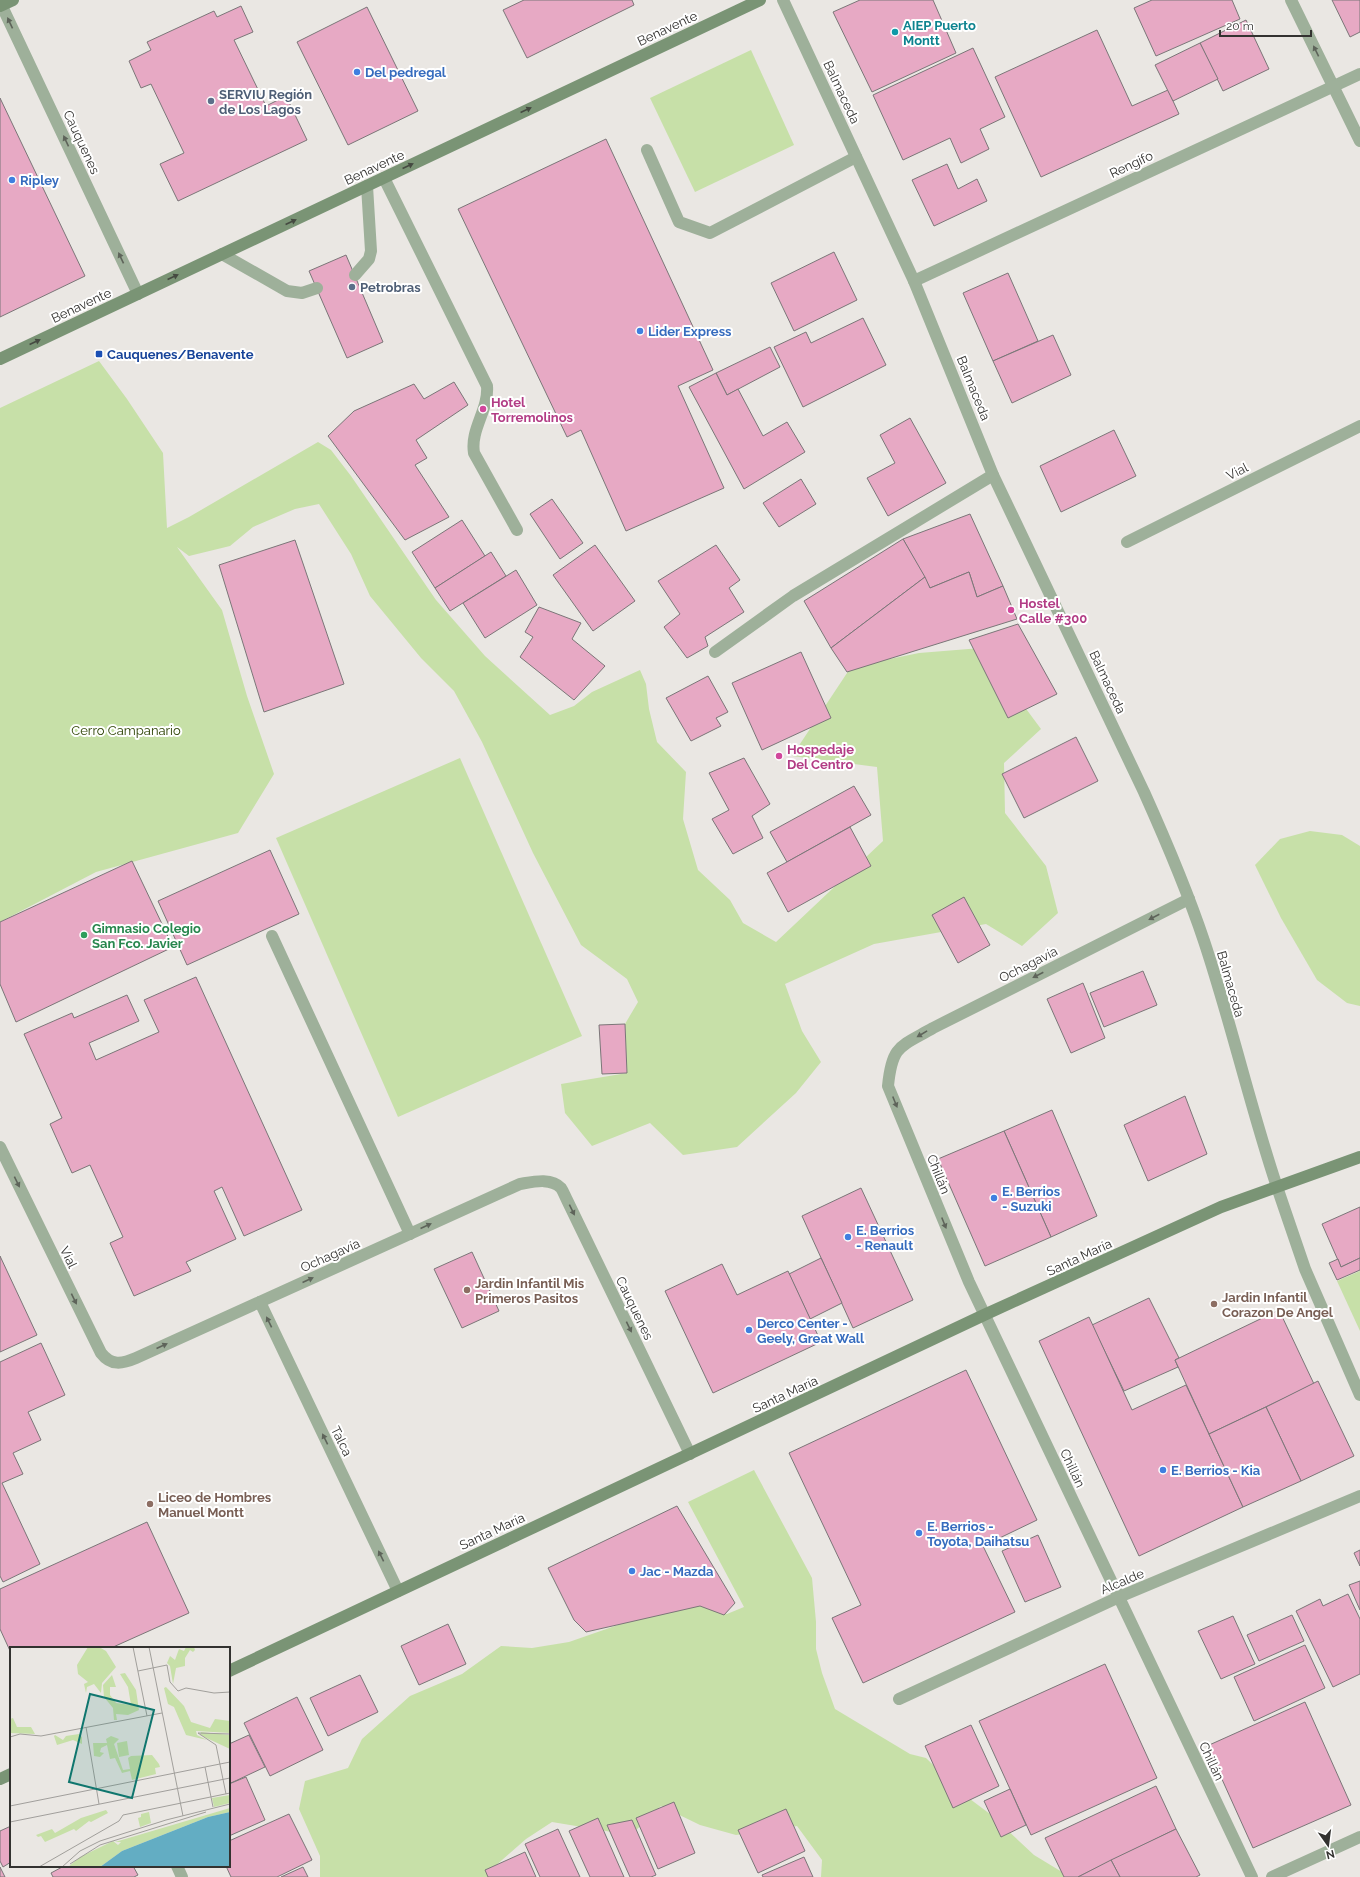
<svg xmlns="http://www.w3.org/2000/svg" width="1360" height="1877" viewBox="0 0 1360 1877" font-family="Raleway,sans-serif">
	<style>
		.green { fill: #c7e0a8 }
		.building { fill: #e7a9c4; stroke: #7b7678 }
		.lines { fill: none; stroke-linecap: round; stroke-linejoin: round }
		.service { stroke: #9eb09a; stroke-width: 12 }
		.minor { stroke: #9eb09a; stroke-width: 12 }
		.tertiary { stroke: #9eb09a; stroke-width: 12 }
		.secondary { stroke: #7a9475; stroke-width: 12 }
		.oneway { fill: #5e645a }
		.oneway2 { fill: #454a41 }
		.culture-dot { fill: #0f9aa8; stroke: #fff; stroke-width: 1.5 }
		.shop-dot { fill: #3f7fe0; stroke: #fff; stroke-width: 1.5 }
		.service-dot { fill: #5c6f8a; stroke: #fff; stroke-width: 1.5 }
		.transit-dot { fill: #1a4fb4; stroke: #fff; stroke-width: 1.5 }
		.hotel-dot { fill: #d1479c; stroke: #fff; stroke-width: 1.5 }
		.leisure-dot { fill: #2e9e5b; stroke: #fff; stroke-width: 1.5 }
		.education-dot { fill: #8d6e63; stroke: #fff; stroke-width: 1.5 }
		.labels { text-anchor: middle; stroke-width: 4; stroke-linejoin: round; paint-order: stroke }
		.culture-label { font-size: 13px; font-weight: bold; fill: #0d838f; stroke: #fff; text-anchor: start }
		.street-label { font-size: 13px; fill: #333230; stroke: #fff }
		.shop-label { font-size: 13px; font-weight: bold; fill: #366cbe; stroke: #fff; text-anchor: start }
		.service-label { font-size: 13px; font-weight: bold; fill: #4e5e75; stroke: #fff; text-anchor: start }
		.transit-label { font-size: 13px; font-weight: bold; fill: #164399; stroke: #fff; text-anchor: start }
		.hotel-label { font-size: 13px; font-weight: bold; fill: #b23c85; stroke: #fff; text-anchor: start }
		.park-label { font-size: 13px; fill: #2b4000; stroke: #fff }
		.leisure-label { font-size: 13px; font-weight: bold; fill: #27864d; stroke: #fff; text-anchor: start }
		.education-label { font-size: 13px; font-weight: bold; fill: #785e54; stroke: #fff; text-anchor: start }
		.inset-road { fill: none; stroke: #a19f9b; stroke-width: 1 }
		.view { fill: #0f766e; fill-opacity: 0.15; stroke: #0f766e; stroke-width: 2 }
		.inset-edge { fill: none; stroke: #333230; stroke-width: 2 }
	</style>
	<rect width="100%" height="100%" fill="#eae7e3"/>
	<g class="green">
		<polygon points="751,50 794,145 695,192 650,98"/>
		<polygon points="99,361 127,399 163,453 167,528 189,517 318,442 331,450 351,476 436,600 485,656 550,715 574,706 592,692 640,670 646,684 649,709 657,742 686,772 683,819 698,870 730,900 743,923 776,942 883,841 877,767 792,756 851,667 919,653 981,648 1041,729 1004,763 1005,813 1046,866 1058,913 1022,946 986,924 874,944 785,984 802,1031 821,1062 796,1093 737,1147 683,1155 650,1123 592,1146 565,1113 561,1084 627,1073 625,1024 638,1002 627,979 581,945 533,853 482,742 454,691 421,658 370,596 351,554 319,504 295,509 253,527 230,546 189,556 177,547 222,610 247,696 274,774 238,833 96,872 0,922 0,408"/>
		<polygon points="460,758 582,1036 398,1117 276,838"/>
		<polygon points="1310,831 1342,835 1360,846 1360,1006 1347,1003 1317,980 1281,918 1255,865 1280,839"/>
		<polygon points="1360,1271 1360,1331 1337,1281"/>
		<polygon points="754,1470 812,1578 816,1622 816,1649 822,1673 835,1709 910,1754 926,1758 962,1793 990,1814 1034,1855 1062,1872 1067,1877 821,1877 822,1860 797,1826 736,1835 700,1825 661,1806 632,1834 624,1834 552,1822 526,1839 493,1868 496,1877 320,1877 320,1856 299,1809 305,1781 348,1768 362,1739 410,1696 462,1674 501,1646 532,1648 569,1642 638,1618 685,1595 727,1614 744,1607 688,1502"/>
	</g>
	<g class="building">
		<polygon points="524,0 632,0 634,5 527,58 503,10"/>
		<polygon points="860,0 933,0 956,53 872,92 833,12"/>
		<polygon points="1152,0 1232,0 1240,19 1156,56 1134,8"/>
		<polygon points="1332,0 1360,0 1360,32 1350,37"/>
		<polygon points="241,6 253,32 234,40 266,106 286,96 307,140 178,201 160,164 184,153 151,84 141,88 129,61 151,50 147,42 214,11 217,17"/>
		<polygon points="367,7 418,111 348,145 297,42"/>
		<polygon points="1246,20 1269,69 1223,91 1200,43"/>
		<polygon points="1097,30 1132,106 1168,90 1179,114 1041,177 995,77"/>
		<polygon points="1200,43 1218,79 1173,101 1155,65"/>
		<polygon points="973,48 1005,117 980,129 989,149 961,163 950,138 903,160 873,95"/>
		<polygon points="0,98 85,276 0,317"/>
		<polygon points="606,139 713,370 678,386 724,488 626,531 581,430 567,437 458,209"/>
		<polygon points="947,164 958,189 977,179 987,201 934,226 912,180"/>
		<polygon points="834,252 857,300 794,331 771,283"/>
		<polygon points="346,255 383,342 347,358 309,271"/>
		<polygon points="1008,273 1038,341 993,361 963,293"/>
		<polygon points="863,318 886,365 803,407 774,347 806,332 811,343"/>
		<polygon points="1053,335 1071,375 1012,403 993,361"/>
		<polygon points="770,347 780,367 727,395 716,373"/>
		<polygon points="716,373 727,395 738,389 763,436 787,422 805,452 744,489 689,387"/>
		<polygon points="454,382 468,405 416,440 427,458 415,465 449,517 405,540 328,436 354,411 414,384 424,399"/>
		<polygon points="910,418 946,483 888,516 867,478 895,463 880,435"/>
		<polygon points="1114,430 1136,476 1061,512 1040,466"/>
		<polygon points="801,479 816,504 779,527 763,503"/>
		<polygon points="552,499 583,543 560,559 530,514"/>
		<polygon points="970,514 1003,586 977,597 969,572 930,588 903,539"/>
		<polygon points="462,520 485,556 435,588 412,552"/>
		<polygon points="903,539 925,577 831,648 804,601"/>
		<polygon points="295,540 344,684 264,712 219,565"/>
		<polygon points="595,545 635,601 593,631 553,575"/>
		<polygon points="716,545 740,580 729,588 744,612 705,637 708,646 687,658 664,627 680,614 658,581"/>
		<polygon points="491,552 506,576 450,611 435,588"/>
		<polygon points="516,570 537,605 485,638 463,603"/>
		<polygon points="969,572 977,597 1003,586 1017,619 847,672 831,648 925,577 930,588"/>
		<polygon points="539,607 581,623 572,639 605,666 574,700 520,657 533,637 525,632"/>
		<polygon points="1018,624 1057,694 1008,718 969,640"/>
		<polygon points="801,652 831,718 762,750 732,683"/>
		<polygon points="708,676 728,712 716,718 721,726 691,741 666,698"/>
		<polygon points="1076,737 1098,781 1024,818 1002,774"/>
		<polygon points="744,758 770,804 752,816 763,838 733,854 712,819 729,810 709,773"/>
		<polygon points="854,786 871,815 787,862 770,832"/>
		<polygon points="850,827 871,866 788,912 767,873"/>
		<polygon points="270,850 299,914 187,965 158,901"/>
		<polygon points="132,861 173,947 16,1022 0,984 0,922"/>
		<polygon points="964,897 990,945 958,963 932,915"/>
		<polygon points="1143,971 1157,1005 1104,1027 1090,993"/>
		<polygon points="196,977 302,1210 244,1236 222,1187 214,1191 236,1239 186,1262 191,1271 134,1296 110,1243 123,1237 90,1165 72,1173 50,1124 62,1118 24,1034 72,1013 74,1018 127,995 139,1021 89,1043 96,1060 159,1032 144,1000"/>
		<polygon points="1083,983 1105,1038 1071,1053 1047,999"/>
		<polygon points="625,1024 627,1073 602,1074 599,1025"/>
		<polygon points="1185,1096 1207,1154 1148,1181 1124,1125"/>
		<polygon points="1052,1110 1097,1216 1051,1237 1004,1131"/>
		<polygon points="1004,1131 1051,1237 985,1266 938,1159"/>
		<polygon points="861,1188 913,1300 853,1328 802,1216"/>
		<polygon points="1360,1207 1360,1258 1341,1267 1322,1224"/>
		<polygon points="472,1252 499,1311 462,1328 434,1269"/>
		<polygon points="0,1256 37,1335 0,1352"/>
		<polygon points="821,1258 842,1303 810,1319 789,1274"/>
		<polygon points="1360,1258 1360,1270 1337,1280 1329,1263 1338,1259 1341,1267"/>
		<polygon points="722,1264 737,1295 788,1271 821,1342 713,1393 665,1291"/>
		<polygon points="1149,1298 1179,1358 1175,1360 1178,1367 1124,1391 1092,1325"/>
		<polygon points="1279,1310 1314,1384 1209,1434 1175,1360"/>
		<polygon points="1089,1317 1132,1410 1186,1385 1243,1507 1139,1556 1039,1341"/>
		<polygon points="41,1343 65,1395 28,1412 41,1440 13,1453 23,1474 2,1483 40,1564 3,1582 0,1576 0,1362"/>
		<polygon points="966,1370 1037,1520 983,1546 1015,1612 863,1683 832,1618 861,1605 789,1453"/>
		<polygon points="1318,1381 1354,1456 1301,1481 1266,1407"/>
		<polygon points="1266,1407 1301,1481 1243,1507 1209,1434"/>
		<polygon points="677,1506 735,1603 724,1615 700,1606 586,1632 574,1620 548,1568"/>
		<polygon points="147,1522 189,1613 111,1648 11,1648 11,1653 0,1629 0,1589"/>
		<polygon points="1038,1535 1061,1587 1025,1602 1002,1551"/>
		<polygon points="1360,1550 1360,1566 1354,1553"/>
		<polygon points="1360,1581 1360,1610 1349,1585"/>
		<polygon points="1348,1594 1360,1619 1360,1674 1333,1687 1296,1611 1320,1599 1323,1606"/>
		<polygon points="1292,1615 1304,1641 1259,1661 1247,1635"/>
		<polygon points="1233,1616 1255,1664 1221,1679 1198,1631"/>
		<polygon points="448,1624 466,1664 419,1685 401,1646"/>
		<polygon points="1305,1645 1325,1688 1254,1721 1234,1677"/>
		<polygon points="1105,1664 1157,1778 1031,1835 979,1721"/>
		<polygon points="360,1675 378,1712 328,1736 310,1698"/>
		<polygon points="297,1697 323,1750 270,1776 244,1723"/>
		<polygon points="1305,1702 1351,1805 1253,1848 1207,1746"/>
		<polygon points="971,1725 999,1786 953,1808 925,1746"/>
		<polygon points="249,1735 265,1767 231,1783 229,1778 229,1744"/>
		<polygon points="246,1777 265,1820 229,1836 229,1784"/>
		<polygon points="1156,1786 1176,1829 1078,1877 1064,1877 1045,1838"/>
		<polygon points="1010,1789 1026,1825 1001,1837 984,1801"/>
		<polygon points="674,1802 695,1853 658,1869 636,1818"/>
		<polygon points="786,1809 805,1851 758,1873 738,1830"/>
		<polygon points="289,1814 312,1860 277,1877 231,1877 226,1866 229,1866 229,1841"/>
		<polygon points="598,1818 624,1877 590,1877 569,1831"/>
		<polygon points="632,1820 656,1875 651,1877 630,1877 607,1825"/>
		<polygon points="11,1826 11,1862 3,1867 0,1861 0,1831"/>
		<polygon points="558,1829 580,1877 540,1877 525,1844"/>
		<polygon points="1176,1829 1200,1875 1196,1877 1120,1877 1111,1860"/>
		<polygon points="525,1852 536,1877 488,1877 485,1870"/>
		<polygon points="804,1857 813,1877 763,1877 762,1875"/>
		<polygon points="1111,1860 1120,1877 1078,1877"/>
		<polygon points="64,1866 133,1866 138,1875 134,1877 53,1877 51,1873"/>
		<polygon points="0,1867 5,1877 0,1877"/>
		<polygon points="303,1867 308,1877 281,1877"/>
	</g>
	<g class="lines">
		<g class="service">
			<polyline points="647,150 679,222 710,233 856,157"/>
			<path d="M384 178 487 386C489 410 470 429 474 453L517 530"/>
			<polyline points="222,254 287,291 302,293 317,288"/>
			<polyline points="355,275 369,259 371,251 367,186"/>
			<polyline points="715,652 793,596 993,475"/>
			<polyline points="272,936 410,1234"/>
		</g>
		<g class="minor">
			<polyline points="1291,0 1360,141"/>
			<polyline points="0,2 138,294"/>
			<polyline points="914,281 1360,74"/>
			<polyline points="1127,542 1360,426"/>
			<path d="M1189 899 933 1028C900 1047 892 1045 888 1086L969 1282 1252 1877"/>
			<path d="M0 1147 101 1353C111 1366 122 1364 136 1358L520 1184C532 1182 551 1177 561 1188 563 1191 565 1196 567 1200L690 1454"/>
			<polyline points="1277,1187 1305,1269 1360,1395"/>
			<polyline points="260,1302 398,1591"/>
			<polyline points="899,1699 1119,1597 1360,1496"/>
			<polyline points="1272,1877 1360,1837"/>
		</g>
		<g class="tertiary">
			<path d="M783 0 914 281 993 475 1144 792C1166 841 1187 890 1204 941 1231 1022 1250 1106 1277 1187"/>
			<polyline points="177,1866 182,1877"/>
		</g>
		<g class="secondary">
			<polyline points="0,6 13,0"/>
			<polyline points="0,359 760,0"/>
			<polyline points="229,1671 984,1315 1221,1207 1360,1157"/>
			<polyline points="0,1779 11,1774"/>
		</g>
	</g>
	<defs><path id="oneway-solid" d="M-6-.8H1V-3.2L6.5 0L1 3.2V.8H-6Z"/></defs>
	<g class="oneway">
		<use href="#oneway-solid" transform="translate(10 23) rotate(-115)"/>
		<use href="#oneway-solid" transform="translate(1316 51) rotate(-116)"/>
		<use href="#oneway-solid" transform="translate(66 141) rotate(-115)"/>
		<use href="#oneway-solid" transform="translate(121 258) rotate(-115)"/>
		<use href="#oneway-solid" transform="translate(1154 917) rotate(153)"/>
		<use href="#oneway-solid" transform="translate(1038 975) rotate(153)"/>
		<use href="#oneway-solid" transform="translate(922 1034) rotate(149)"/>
		<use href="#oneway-solid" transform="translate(895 1102) rotate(68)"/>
		<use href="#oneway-solid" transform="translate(17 1182) rotate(64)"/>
		<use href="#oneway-solid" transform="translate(572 1210) rotate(64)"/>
		<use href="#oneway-solid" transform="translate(944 1223) rotate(68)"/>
		<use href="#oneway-solid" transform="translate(426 1226) rotate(-24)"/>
		<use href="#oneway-solid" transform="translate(308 1280) rotate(-24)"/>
		<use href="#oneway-solid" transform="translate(74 1299) rotate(64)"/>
		<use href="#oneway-solid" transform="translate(269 1322) rotate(-116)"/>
		<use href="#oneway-solid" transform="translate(629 1327) rotate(64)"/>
		<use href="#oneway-solid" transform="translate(162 1346) rotate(-24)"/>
		<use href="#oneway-solid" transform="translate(325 1439) rotate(-116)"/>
		<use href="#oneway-solid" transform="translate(381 1556) rotate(-116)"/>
	</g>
	<g class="oneway2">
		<use href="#oneway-solid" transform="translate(526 110) rotate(-25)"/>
		<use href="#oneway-solid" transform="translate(408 166) rotate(-25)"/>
		<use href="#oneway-solid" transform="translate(291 222) rotate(-25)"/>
		<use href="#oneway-solid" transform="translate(173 277) rotate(-25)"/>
		<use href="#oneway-solid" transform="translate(35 342) rotate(-25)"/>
	</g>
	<circle class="culture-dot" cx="895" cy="32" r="4"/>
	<g class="shop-dot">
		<circle cx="357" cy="72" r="4"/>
		<circle cx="12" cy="180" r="4"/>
		<circle cx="640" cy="331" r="4"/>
		<circle cx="994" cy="1198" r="4"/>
		<circle cx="848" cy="1237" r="4"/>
		<circle cx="749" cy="1330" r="4"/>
		<circle cx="1163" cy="1470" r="4"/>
		<circle cx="919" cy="1533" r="4"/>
		<circle cx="632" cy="1571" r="4"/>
	</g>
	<g class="service-dot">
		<circle cx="211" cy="101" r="4"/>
		<circle cx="352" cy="287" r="4"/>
	</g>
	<rect class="transit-dot" x="95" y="350" width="8" height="8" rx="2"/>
	<g class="hotel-dot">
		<circle cx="483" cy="409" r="4"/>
		<circle cx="1011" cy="610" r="4"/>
		<circle cx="779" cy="756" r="4"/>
	</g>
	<circle class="leisure-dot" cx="84" cy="935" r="4"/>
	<g class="education-dot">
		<circle cx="467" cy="1290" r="4"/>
		<circle cx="1214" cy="1304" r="4"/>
		<circle cx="150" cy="1504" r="4"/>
	</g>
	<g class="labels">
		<g class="culture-label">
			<text x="903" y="30">AIEP Puerto<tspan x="903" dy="15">Montt</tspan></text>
		</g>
		<g class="street-label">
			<text transform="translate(667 28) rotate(-25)" y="5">Benavente</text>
			<text transform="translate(842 92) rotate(65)" y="5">Balmaceda</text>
			<text transform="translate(82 142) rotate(65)" y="5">Cauquenes</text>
			<text transform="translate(1131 164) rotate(-25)" y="5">Rengifo</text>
			<text transform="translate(374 167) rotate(-25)" y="5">Benavente</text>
			<text transform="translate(81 305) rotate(-25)" y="5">Benavente</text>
			<text transform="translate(974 388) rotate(68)" y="5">Balmaceda</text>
			<text transform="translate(1237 471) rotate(-27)" y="5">Vial</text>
			<text transform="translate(1108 682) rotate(65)" y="5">Balmaceda</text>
			<text transform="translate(1028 964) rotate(-27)" y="5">Ochagavía</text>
			<text transform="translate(1231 984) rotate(74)" y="5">Balmaceda</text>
			<text transform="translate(939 1174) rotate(68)" y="5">Chillán</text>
			<text transform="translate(330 1255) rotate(-24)" y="5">Ochagavía</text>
			<text transform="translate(69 1257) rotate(64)" y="5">Vial</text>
			<text transform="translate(1079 1257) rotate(-25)" y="5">Santa María</text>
			<text transform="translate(635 1308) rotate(64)" y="5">Cauquenes</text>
			<text transform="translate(785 1394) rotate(-25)" y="5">Santa María</text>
			<text transform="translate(342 1441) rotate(64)" y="5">Talca</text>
			<text transform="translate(1073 1468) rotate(65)" y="5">Chillán</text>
			<text transform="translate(492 1531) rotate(-25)" y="5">Santa María</text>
			<text transform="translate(1122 1581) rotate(-23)" y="5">Alcalde</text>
			<text transform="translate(1212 1761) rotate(65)" y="5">Chillán</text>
		</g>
		<g class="shop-label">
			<text x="365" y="77">Del pedregal</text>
			<text x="20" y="185">Ripley</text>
			<text x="648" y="336">Lider Express</text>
			<text x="1002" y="1196">E. Berrios<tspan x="1002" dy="15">- Suzuki</tspan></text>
			<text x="856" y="1235">E. Berrios<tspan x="856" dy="15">- Renault</tspan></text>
			<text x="757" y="1328">Derco Center -<tspan x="757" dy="15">Geely, Great Wall</tspan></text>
			<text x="1171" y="1475">E. Berrios - Kia</text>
			<text x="927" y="1531">E. Berrios -<tspan x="927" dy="15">Toyota, Daihatsu</tspan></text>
			<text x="640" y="1576">Jac - Mazda</text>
		</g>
		<g class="service-label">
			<text x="219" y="99">SERVIU Región<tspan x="219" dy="15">de Los Lagos</tspan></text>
			<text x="360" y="292">Petrobras</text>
		</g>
		<g class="transit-label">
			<text x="107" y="359">Cauquenes/Benavente</text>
		</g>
		<g class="hotel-label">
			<text x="491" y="407">Hotel<tspan x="491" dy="15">Torremolinos</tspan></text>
			<text x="1019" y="608">Hostel<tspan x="1019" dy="15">Calle #300</tspan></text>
			<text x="787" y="754">Hospedaje<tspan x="787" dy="15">Del Centro</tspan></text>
		</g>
		<g class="park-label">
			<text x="126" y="735">Cerro Campanario</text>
		</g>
		<g class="leisure-label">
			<text x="92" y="933">Gimnasio Colegio<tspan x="92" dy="15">San Fco. Javier</tspan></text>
		</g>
		<g class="education-label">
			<text x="475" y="1288">Jardin Infantil Mis<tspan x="475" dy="15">Primeros Pasitos</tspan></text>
			<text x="1222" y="1302">Jardin Infantil<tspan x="1222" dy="15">Corazon De Angel</tspan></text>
			<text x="158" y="1502">Liceo de Hombres<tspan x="158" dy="15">Manuel Montt</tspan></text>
		</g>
	</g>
	<g transform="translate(10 1647)">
		<rect width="220" height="220" fill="#eae7e3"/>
		<path d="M78 0H89L96 4 106 20 92 36 91 46 84 37 77 40 76 46 74 37 78 35 68 27 67 18ZM176 0H184L185 3 183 5 180 3 175 11V19L166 21 163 37 160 19 157 16 160 9 165 13 169 2 174 4ZM115 26 126 43 129 63 118 68 106 67 107 73H104L103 61 94 50 93 38 102 28 106 40H100V48L106 56 121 58 118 40 110 27ZM156 40 174 59 181 75 200 81 205 72 220 74V86L186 84 187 88 197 93 176 88 164 60 158 57 154 41ZM3 71 7 80H21L25 87 0 86V72ZM191 85 220 88V102L190 88ZM69 87 72 90V97L63 93 47 98 44 89 45 88 53 93 56 89ZM101 89 109 92 104 97 113 123 120 122 118 111 121 109 142 108 149 117 150 120 145 121 146 127 122 133 120 124 112 126 105 111 100 112 97 98 91 101 90 105 94 106 90 110 84 109 83 96H97L96 92ZM117 94 119 108 109 110 107 96ZM220 148V156L204 160 202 151ZM220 161V165L198 170 112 204 90 220H58L70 210 103 194 108 198 111 195H105ZM96 163 98 166 81 175 79 174 66 184 64 182 35 195 31 189 28 190 26 188 42 182 45 186 71 171ZM139 165 141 176 130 180 128 171 131 170V167Z" fill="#c7e0a8"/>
		<path d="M220 165V220H90L112 204 198 170Z" fill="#63adc3"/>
		<path class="inset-road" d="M123 0 137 69M139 0 173 169M128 24 157 18 160 35 168 44 176 41 204 46 220 45M76 80 89 157M0 90 10 87 31 89 152 66M195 120 203 160M216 147 206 98 188 86 220 87M0 159 220 115M0 175 220 131M60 217 90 198 196 165M29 220 109 174 113 168 220 146M52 220 70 204 90 194 156 173 220 157"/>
		<path class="view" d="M80 47 144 63 122 151 59 135Z"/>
		<rect width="220" height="220" class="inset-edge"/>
	</g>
	<g transform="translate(1328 1845) rotate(166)" stroke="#ffffff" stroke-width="3" paint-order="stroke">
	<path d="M0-3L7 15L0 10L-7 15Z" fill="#333230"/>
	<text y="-6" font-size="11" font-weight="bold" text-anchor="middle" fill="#333230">N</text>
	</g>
	<path d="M1220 30v6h91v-6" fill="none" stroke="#333230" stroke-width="2"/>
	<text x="1226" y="30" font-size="12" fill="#333230" stroke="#ffffff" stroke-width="3" paint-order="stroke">20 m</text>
</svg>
